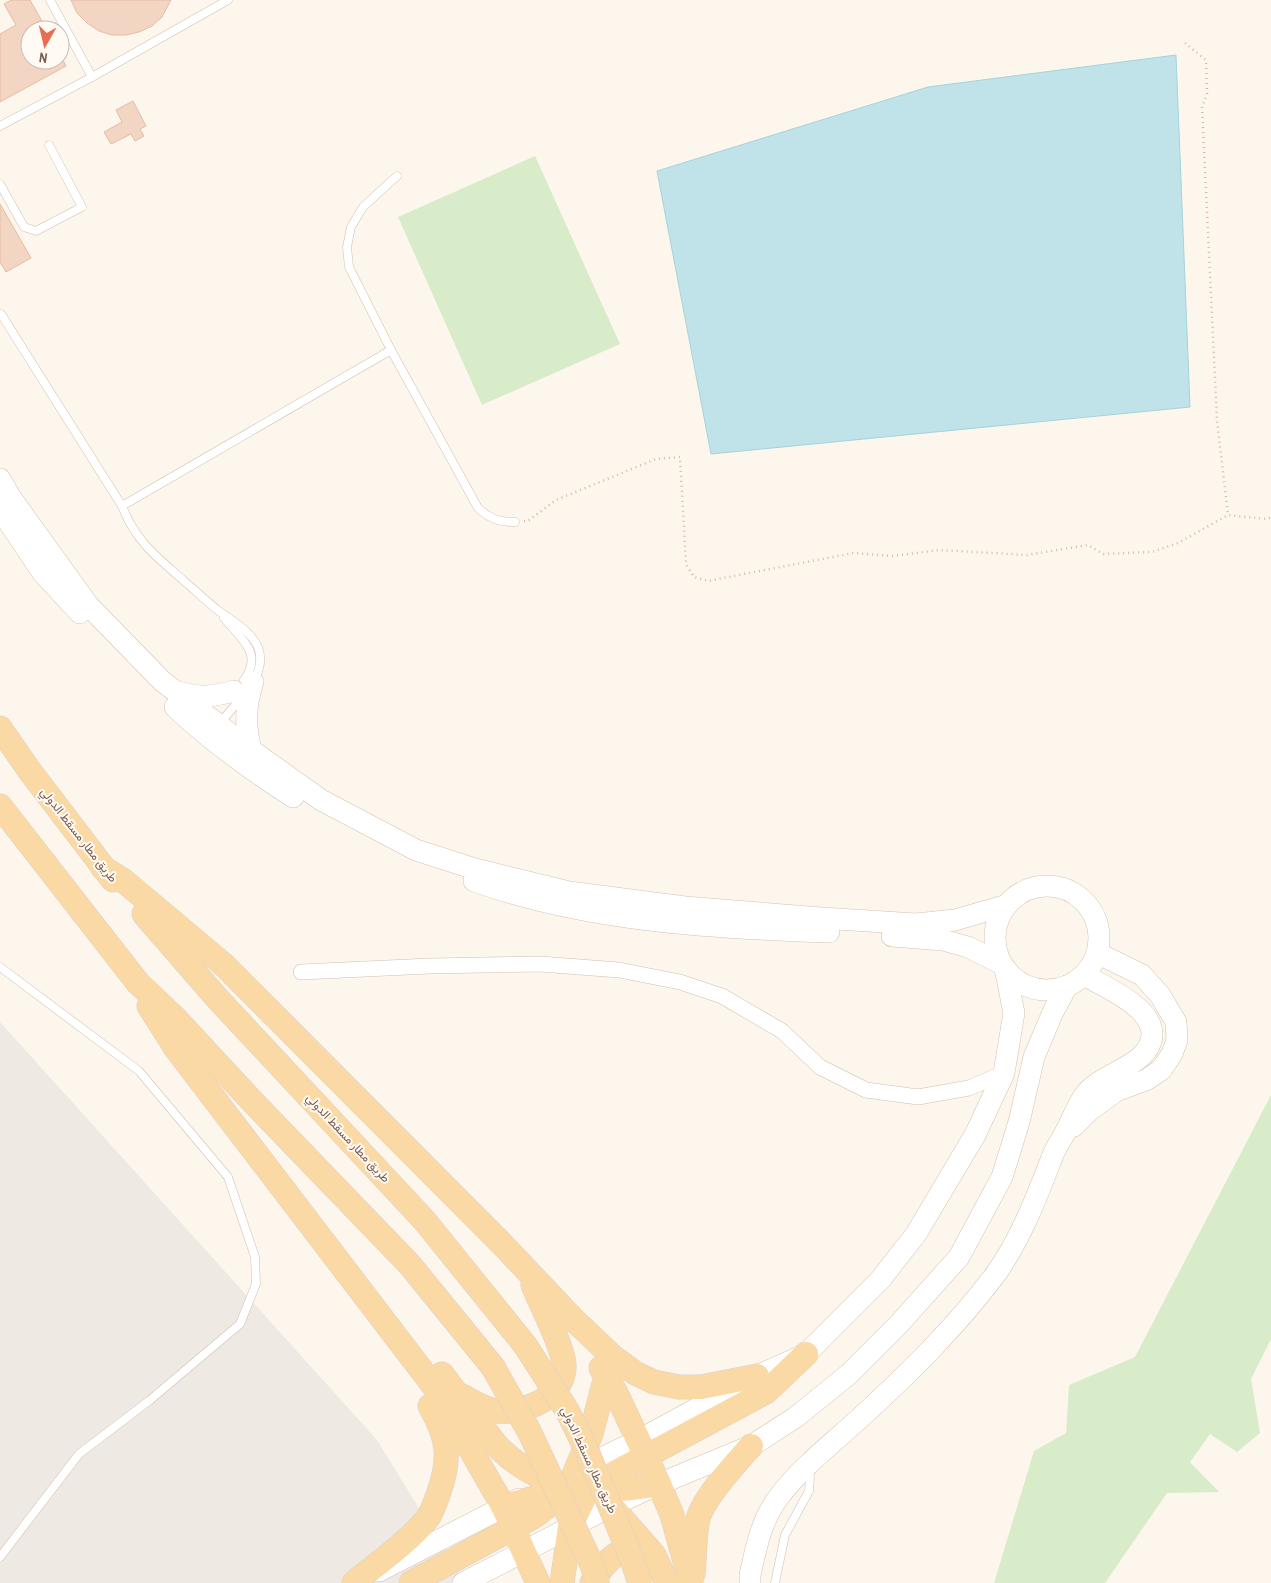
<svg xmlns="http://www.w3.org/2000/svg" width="1271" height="1583" viewBox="0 0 1271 1583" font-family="'Archivo Narrow',Vazirmatn,sans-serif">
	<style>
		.industrial { fill: #efe9e4 }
		.green { fill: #d8ecc9 }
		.water { fill: #bfe3e8; stroke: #a5d3da }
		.building { fill: #f3d5c3; stroke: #e6bba3 }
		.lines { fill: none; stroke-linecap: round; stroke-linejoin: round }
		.lane-casing { stroke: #d1beb0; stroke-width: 9 }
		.street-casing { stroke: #d1beb0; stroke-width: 16 }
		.secondary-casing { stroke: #d6c0b0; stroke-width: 22 }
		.primary-casing { stroke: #dad1cd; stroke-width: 25 }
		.path { stroke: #d9b8a5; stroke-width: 2.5; stroke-dasharray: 1 4; stroke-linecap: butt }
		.lane { stroke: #fff; stroke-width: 8 }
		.street { stroke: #fff; stroke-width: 15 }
		.secondary { stroke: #fff; stroke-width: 21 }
		.primary { stroke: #fbd9a5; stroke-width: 24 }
		.primary-bridge-casing { stroke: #dad1cd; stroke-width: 25; stroke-linecap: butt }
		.primary-bridge { stroke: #fbd9a5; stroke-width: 24 }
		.labels { text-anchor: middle; stroke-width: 4; stroke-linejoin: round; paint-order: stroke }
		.street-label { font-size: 12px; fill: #7a5c4d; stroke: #fffaf3 }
	</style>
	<rect width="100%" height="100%" fill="#fdf6ec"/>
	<polygon class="industrial" points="0,1022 377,1440 465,1583 0,1583"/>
	<g class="green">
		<polygon points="535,156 620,344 482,405 398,217"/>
		<polygon points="1271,1095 1271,1339 1251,1379 1260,1433 1237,1452 1210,1434 1190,1462 1219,1492 1167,1493 1105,1583 994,1583 1034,1451 1066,1433 1069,1385 1135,1357"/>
	</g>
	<polygon class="water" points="1176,55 1190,407 711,454 657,171 928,87"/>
	<g class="building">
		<polygon points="11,0 30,0 47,30 30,30 30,60 60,60 60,54 66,66 0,102 0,34 16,25 4,4"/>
		<polygon points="71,0 171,0 162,17 152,26 139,32 126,35 112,35 99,31 87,23 77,13"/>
		<polygon points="133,101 146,126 140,129 144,136 135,141 131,134 111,144 104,132 122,122 116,110"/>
		<polygon points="0,204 31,258 6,272 0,262"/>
	</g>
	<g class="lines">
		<defs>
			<g id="lane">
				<polyline points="50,0 92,77"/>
				<polyline points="0,126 92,77 228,0"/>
				<polyline points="0,184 24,227 36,231 82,207 49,145"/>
				<path d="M1 314 122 506C136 542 156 556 184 581 196 591 207 602 219 611 232 621 251 631 258 647 262 658 260 670 254 680"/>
				<path d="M391 350 478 508C490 519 499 522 515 522"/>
				<polyline points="122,506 391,350 349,267 347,247 351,227 363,207 397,176"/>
				<path d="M224 618C240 638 264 653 244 680"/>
				<polyline points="220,723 243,696"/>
				<polyline points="0,967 139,1071 228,1177 255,1257 256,1284 240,1324 150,1400 79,1454 0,1557"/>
				<polyline points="775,1583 785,1535 809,1491 810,1478 809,1468"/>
			</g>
			<polyline id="street" points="301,972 430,966 540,964 619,970 680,982 722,996 782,1031 820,1067 866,1090 918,1097 969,1088 1004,1073"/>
			<g id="secondary">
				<polyline points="0,479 11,498 88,605 162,681 251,750 321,800 416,850 475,869 569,892 685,907 821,918 916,924 955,920 1007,905"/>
				<polyline points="0,509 42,572 80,613"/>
				<path d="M178 692C200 698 212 697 234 691"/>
				<path d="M175 707C211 741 251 770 293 797"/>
				<path d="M251 750C245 726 245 706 253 682"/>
				<path d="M474 881C587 921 711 928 829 932"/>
				<circle cx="1047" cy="938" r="52"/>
				<polyline points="892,936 943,940 968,947 1002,964"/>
				<polyline points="1074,1126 1089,1111 1116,1091 1146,1080 1161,1070 1172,1054 1177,1040 1176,1022 1160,995 1142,975 1097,953"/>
				<polyline points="577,1470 639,1440 757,1376 806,1354 880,1280 916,1234 975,1135 1004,1073 1014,1013 1005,968"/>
				<polyline points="379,1571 519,1499"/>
				<polyline points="463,1583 611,1506 659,1484 751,1446 796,1417 849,1374 899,1324 959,1257 1002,1177 1019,1122 1034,1057 1053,1012 1067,986"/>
				<path d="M750 1583V1575C756 1548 761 1521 778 1498 801 1467 832 1444 860 1418 908 1374 955 1328 995 1275 1021 1239 1037 1196 1053 1155 1056 1147 1062 1139 1066 1131 1072 1120 1077 1106 1084 1096 1100 1072 1150 1067 1152 1035 1153 1007 1105 987 1084 975"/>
			</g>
			<g id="primary">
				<polyline points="0,728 29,770 113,880"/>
				<polyline points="0,806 138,983 175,1018 250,1099 410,1265 493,1367"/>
				<polyline points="103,868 124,881 224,965 502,1244 573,1319 612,1356 635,1373 654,1382 679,1387 701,1387 757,1376"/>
				<polyline points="144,914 216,997 424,1220 525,1345"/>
				<polyline points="149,1006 177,1050 436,1389 503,1506 538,1583"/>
				<polyline points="601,1368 616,1393 659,1484 672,1515 691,1583"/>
				<path d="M442 1374C455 1392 469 1409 482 1426 488 1434 494 1443 501 1450 548 1494 600 1495 659 1484"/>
				<path d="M462 1396C473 1402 485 1410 497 1411 525 1414 566 1397 564 1364 562 1344 541 1305 533 1285"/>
				<polyline points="503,1506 543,1496 564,1497"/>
				<polyline points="611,1506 654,1555 667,1583"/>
				<path d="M693 1574C695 1556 694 1536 698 1519 704 1497 736 1463 751 1446"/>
				<path d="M354 1583C378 1563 406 1544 427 1519 432 1513 435 1502 438 1495 451 1459 449 1439 430 1406"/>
				<polyline points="411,1583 533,1517 555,1501 564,1493 570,1484 591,1434 606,1376"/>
				<polyline points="562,1583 570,1527 588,1490 618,1471 766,1392 806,1354"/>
				<path d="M592 1583C604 1562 622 1541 648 1553"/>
			</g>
		</defs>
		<use href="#lane" class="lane-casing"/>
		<use href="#street" class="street-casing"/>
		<use href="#secondary" class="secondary-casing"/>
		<use href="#primary" class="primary-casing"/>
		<g class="path">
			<polyline points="1185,43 1206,60 1207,94 1202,107 1217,420 1228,515"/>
			<polyline points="524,521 528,521 556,500 656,459 680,457 686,564 694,577 708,581 853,553 893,556 939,550 1027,555 1088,545 1103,554 1152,552 1178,543 1228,515 1267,519 1271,517"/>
		</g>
		<use href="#lane" class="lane"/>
		<use href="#street" class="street"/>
		<use href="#secondary" class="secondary"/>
		<use href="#primary" class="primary"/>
		<defs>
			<g id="primary-bridge">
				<polyline points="525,1345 568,1412 587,1451 631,1557 640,1583"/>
				<polyline points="493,1367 529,1431 592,1565 598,1583"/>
			</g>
		</defs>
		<use href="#primary-bridge" class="primary-bridge-casing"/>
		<use href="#primary-bridge" class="primary-bridge"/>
	</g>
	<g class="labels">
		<g class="street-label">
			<text transform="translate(79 835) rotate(52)" y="4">طريق مطار مسقط الدولي</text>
			<text transform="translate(348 1138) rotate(47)" y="4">طريق مطار مسقط الدولي</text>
			<text transform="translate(589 1460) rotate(65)" y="4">طريق مطار مسقط الدولي</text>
		</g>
	</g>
	<g transform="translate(45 45) rotate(188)"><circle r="24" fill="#fffaf3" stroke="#cabbb1"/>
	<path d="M0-4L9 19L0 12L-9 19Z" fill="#e76f51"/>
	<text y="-8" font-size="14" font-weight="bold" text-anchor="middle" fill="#7a5c4d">N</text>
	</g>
</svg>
